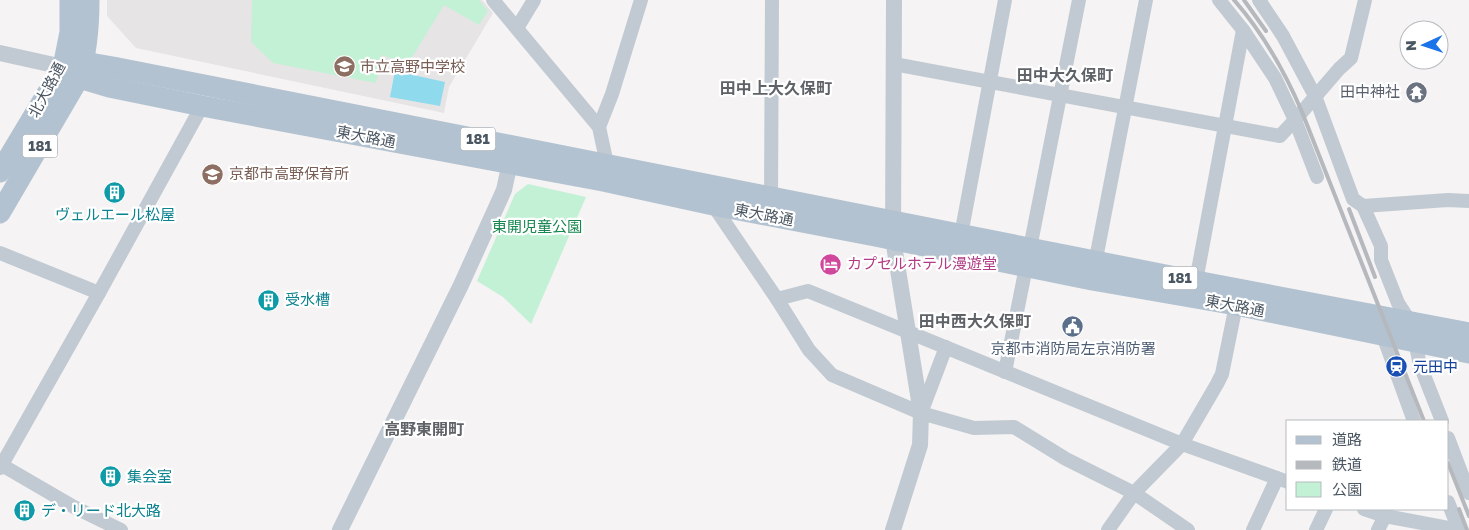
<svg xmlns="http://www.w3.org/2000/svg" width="1469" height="530" viewBox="0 0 1469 530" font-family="'Golos Text','Noto Sans JP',sans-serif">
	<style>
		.education { fill: #e6e4e5 }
		.green { fill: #c3f1d5 }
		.water { fill: #90daee }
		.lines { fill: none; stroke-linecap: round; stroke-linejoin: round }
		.minor { stroke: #c1cad2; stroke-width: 14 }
		.tertiary { stroke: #c1cad2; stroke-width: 16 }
		.primary { stroke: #b3c2d1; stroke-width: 21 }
		.rail { stroke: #b5b8bd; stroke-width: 4 }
		.labels { text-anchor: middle; stroke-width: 4.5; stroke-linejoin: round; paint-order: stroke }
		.shield { fill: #fff; stroke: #808990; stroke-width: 1 }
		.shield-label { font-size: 14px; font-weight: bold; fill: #4a5661 }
		.education-label { font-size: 15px; fill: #785e54; stroke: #fff; text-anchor: start }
		.street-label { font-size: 15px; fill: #4a5661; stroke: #fff }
		.worship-label { font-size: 15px; fill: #5b616d; stroke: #fff; text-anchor: end }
		.culture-label { font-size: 15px; fill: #0d838f; stroke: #fff; text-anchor: start }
		.park-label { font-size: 15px; fill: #17864f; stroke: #fff }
		.hotel-label { font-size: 15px; fill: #b23c85; stroke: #fff; text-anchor: start }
		.service-label { font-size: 15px; fill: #4e5e75; stroke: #fff }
		.transit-label { font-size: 15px; fill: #164399; stroke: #fff; text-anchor: start }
		.neighbourhood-label { font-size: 16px; font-weight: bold; fill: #5f6368; stroke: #fff }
	</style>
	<rect width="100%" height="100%" fill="#f5f3f3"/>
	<polygon class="education" points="107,0 482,0 493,13 449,87 444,113 136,48 107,16"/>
	<g class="green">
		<polygon points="252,0 479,0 488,11 479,25 444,5 408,64 382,55 376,83 273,63 251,42"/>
		<polygon points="528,184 586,197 531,324 503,297 477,281 515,194"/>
	</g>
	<polygon class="water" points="395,71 445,82 440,106 390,97"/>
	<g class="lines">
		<g class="minor">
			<polyline points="493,0 599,127 607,164 605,172"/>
			<polyline points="1259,0 1283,36 1315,96 1353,199 1363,206 1381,246 1381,260 1398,303 1411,323 1420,365 1442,421"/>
			<polyline points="517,28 534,0"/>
			<polyline points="894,64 1280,136 1295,120 1275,78 1243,30 1219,0"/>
			<polyline points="599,127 612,94 641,0"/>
			<polyline points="1317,177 1295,120 1339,69 1351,58 1365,0"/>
			<polyline points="771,196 772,0"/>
			<polyline points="713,205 777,299 808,291 1182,444 1288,482"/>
			<polyline points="1363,206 1448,200 1469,201"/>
			<polyline points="961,235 1005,0"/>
			<polyline points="1030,248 1079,0"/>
			<polyline points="0,253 99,293"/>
			<polyline points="1094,269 1146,0"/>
			<polyline points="1196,281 1243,30"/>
			<polyline points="777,299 809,350 832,375 921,413 974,428 1014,427 1066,459 1134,493 1188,530"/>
			<polyline points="1381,330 1414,421"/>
			<polyline points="1005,372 1026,267"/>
			<polyline points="921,413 946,347"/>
			<polyline points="1448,438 1469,493"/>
			<polyline points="0,464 74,507 121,530"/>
			<polyline points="0,468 99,293 202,106"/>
			<polyline points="1448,502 1459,530"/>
			<polyline points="1364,509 1385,516 1459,530"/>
			<polyline points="1108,530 1134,493 1182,444 1217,384 1222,374 1236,305"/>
			<polyline points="1253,530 1277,478"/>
			<polyline points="1316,530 1326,509"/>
			<polyline points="1378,530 1385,516"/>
		</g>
		<g class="tertiary">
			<polyline points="0,53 63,67"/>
			<polyline points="340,530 461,285 504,190 512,153"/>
			<polyline points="893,530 920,445 921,413 893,239 894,0"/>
		</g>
		<g class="primary">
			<polyline points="63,67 79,78 109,87 202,106 603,181 713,205 875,236 1092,280 1236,305 1469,353"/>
			<polyline points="63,67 84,62 113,67 1196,281 1469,333"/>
			<polyline points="0,172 63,67 70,32 70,0"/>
			<path d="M0 213 79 78C87 52 89 27 89 0"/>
		</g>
		<g class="rail">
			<path d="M1234 0C1263 33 1285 72 1302 112L1424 421"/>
			<polyline points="1244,0 1266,31"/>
			<polyline points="1349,209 1375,277"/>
			<polyline points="1448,463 1469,516"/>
			<polyline points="1459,509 1467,530"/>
		</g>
	</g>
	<defs>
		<symbol id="school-disc" viewBox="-11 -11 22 22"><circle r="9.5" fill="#8d6e63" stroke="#fff"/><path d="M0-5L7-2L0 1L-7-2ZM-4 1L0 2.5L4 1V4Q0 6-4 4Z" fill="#fff"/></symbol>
		<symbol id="temple-disc" viewBox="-11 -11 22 22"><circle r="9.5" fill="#6b7280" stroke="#fff"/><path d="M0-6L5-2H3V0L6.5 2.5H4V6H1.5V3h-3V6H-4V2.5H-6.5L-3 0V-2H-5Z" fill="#fff"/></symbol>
		<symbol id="building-disc" viewBox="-11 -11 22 22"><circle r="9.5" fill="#0f9aa8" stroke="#fff"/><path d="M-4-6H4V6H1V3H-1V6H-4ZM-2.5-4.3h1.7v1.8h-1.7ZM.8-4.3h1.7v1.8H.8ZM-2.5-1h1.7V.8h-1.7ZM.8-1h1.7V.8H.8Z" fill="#fff"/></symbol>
		<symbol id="hotel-disc" viewBox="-11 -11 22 22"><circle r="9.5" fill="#d1479c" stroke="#fff"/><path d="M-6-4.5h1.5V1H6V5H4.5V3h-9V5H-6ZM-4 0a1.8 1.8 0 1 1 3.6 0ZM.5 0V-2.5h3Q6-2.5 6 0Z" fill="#fff"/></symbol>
		<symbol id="civic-disc" viewBox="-11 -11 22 22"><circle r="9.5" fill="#5c6f8a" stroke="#fff"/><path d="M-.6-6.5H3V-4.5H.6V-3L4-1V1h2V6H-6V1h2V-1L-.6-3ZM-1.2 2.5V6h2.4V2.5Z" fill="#fff"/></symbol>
		<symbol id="station-disc" viewBox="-11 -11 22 22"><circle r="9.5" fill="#1a4fb4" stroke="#fff"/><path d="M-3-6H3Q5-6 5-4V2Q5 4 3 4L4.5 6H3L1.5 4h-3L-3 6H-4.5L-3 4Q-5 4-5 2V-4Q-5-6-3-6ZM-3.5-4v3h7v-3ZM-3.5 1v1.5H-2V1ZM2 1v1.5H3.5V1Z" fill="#fff"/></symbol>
	</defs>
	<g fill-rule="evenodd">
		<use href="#school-disc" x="332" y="54" width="25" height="25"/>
		<use href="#temple-disc" x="1404" y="80" width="25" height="25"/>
		<use href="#school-disc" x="200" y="162" width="25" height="25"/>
		<use href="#building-disc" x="102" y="180" width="25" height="25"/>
		<use href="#hotel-disc" x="818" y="252" width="25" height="25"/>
		<use href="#building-disc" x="256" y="288" width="25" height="25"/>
		<use href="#civic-disc" x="1060" y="314" width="25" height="25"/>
		<use href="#station-disc" x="1384" y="354" width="25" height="25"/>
		<use href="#building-disc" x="98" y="464" width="25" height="25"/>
		<use href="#building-disc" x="12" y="498" width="25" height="25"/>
	</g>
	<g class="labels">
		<g class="shield">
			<rect x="460.5" y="127.5" width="35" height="23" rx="4"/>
			<rect x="22.5" y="134.5" width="35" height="23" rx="4"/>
			<rect x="1162.5" y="266.5" width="35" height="23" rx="4"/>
		</g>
		<g class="shield-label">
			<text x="478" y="144">181</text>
			<text x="40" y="151">181</text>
			<text x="1180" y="283">181</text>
		</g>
		<g class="education-label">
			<text x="360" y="72">市立高野中学校</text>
			<text x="229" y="179">京都市高野保育所</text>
		</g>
		<g class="street-label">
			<text transform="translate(47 90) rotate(-62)" y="5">北大路通</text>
			<text transform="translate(366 137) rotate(11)" y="5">東大路通</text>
			<text transform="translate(764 215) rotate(11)" y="5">東大路通</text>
			<text transform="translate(1235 306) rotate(11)" y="5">東大路通</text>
		</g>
		<g class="worship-label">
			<text x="1400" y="97">田中神社</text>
		</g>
		<g class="culture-label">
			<text x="115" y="220" text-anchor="middle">ヴェルエール松屋</text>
			<text x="285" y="305">受水槽</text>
			<text x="127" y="482">集会室</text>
			<text x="41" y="516">デ・リード北大路</text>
		</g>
		<g class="park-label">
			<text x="537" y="232">東開児童公園</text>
		</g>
		<g class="hotel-label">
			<text x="847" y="269">カプセルホテル漫遊堂</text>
		</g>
		<g class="service-label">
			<text x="1073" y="354">京都市消防局左京消防署</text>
		</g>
		<g class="transit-label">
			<text x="1413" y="372">元田中</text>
		</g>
		<g class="neighbourhood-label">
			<text x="1065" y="81">田中大久保町</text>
			<text x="776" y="94">田中上大久保町</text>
			<text x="975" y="327">田中西大久保町</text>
			<text x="424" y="435">高野東開町</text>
		</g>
	</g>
	<rect x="1286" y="420" width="162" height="90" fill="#ffffff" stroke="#b7bbc0"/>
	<rect x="1296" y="436" width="25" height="8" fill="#b3c2d1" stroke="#b7bbc0"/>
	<text x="1332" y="445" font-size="15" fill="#4a5661">道路</text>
	<rect x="1296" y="461" width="25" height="8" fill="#b5b8bd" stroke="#b7bbc0"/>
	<text x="1332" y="470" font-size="15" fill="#4a5661">鉄道</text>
	<rect x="1296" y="482" width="25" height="15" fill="#c3f1d5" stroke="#b7bbc0"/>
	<text x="1332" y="495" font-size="15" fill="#4a5661">公園</text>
	<g transform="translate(1424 45) rotate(267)"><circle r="24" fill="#ffffff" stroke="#b7bbc0"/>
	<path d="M0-4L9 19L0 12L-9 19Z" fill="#1a73e8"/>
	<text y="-8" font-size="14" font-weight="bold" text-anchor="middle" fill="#4a5661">N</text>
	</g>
</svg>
